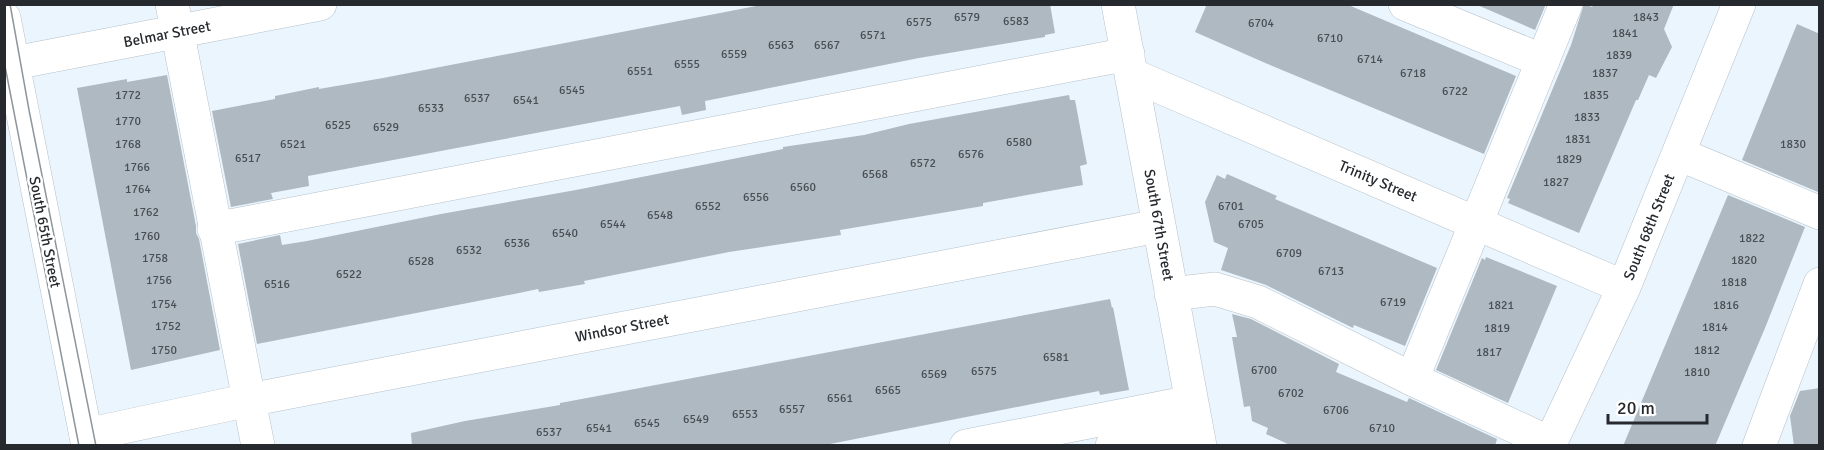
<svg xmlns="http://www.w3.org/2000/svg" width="1824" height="450" viewBox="0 0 1824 450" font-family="Signika,sans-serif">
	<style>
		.building { fill: #aeb9c2 }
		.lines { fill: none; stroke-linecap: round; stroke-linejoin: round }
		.minor-casing { stroke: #b6c1ca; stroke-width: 34 }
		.minor { stroke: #fff; stroke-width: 33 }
		.tram { stroke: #8e969c; stroke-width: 1.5 }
		.labels { text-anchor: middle; stroke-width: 5; stroke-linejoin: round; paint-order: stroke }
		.number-label { font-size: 12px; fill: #484e53 }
		.street-label { font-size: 15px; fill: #262a2e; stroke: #fff }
	</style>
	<rect width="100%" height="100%" fill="#eaf5fe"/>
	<g class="building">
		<polygon points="767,4 1050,4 1055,33 1045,35 1045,37 919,58 705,101 706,110 682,115 680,106 308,176 309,186 271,193 273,199 231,207 212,111 275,99 275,96 319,87 319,89 383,78"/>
		<polygon points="1207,4 1346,4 1516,76 1484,154 1263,62 1195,32"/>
		<polygon points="1475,4 1546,4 1535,30"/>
		<polygon points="1584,4 1592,7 1594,4 1674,4 1664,29 1672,47 1656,78 1649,75 1638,100 1636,100 1579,233 1508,203 1510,199 1507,198 1571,45"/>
		<polygon points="1797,24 1820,34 1818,192 1742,160"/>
		<polygon points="167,75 196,226 196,233 199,239 220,350 131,370 77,88 127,79 127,82"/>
		<polygon points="1069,95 1070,100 1075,100 1087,164 1080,166 1083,185 983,203 983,206 840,230 841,235 729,252 584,281 585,284 539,292 538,289 519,293 257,344 238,244 280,235 282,245 307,241 441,214 576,190 783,149 783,147 864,135 909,124"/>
		<polygon points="1227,174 1277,196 1275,199 1437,268 1405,346 1354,325 1353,328 1266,285 1221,270 1228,248 1214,242 1205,202 1217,175 1225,179"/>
		<polygon points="1728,195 1805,227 1765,328 1715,446 1623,446"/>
		<polygon points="1486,257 1557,286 1508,403 1436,370 1482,258 1485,260"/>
		<polygon points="1110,299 1112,308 1113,307 1129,390 1100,395 1099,391 1052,400 820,446 412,446 411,433 465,421 560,405 560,403 587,398"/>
		<polygon points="1232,314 1251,319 1339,364 1336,372 1407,402 1409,398 1497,439 1495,446 1292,446 1266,434 1268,428 1252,421 1250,406 1244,407 1232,337 1237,337"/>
		<polygon points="1820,388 1820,446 1794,446 1790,416 1800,391"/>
	</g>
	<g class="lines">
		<defs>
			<g id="minor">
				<polyline points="172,4 258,446"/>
				<polyline points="1118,4 1200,446"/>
				<polyline points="1405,4 1543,61"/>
				<polyline points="4,18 88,446"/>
				<polyline points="14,63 320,4"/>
				<polyline points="1132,75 1624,287"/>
				<polyline points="1679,154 1820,213"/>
				<polyline points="214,229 1128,54"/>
				<polyline points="1171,294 1215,289 1258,302 1412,379 1550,443"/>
				<polyline points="1412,379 1566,4"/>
				<polyline points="86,435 249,400 1158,226"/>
				<polyline points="966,446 1191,402"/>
				<polyline points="1112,446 1196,428"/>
				<polyline points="1549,446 1624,287 1739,4"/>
				<polyline points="1759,446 1820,284"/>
			</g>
		</defs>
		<use href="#minor" class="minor-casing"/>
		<use href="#minor" class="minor"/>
		<g class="tram">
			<polyline points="10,4 29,110 96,446"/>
			<polyline points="4,61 79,446"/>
		</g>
	</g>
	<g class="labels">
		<g class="number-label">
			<text x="967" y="21">6579</text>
			<text x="1646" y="21">1843</text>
			<text x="1016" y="25">6583</text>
			<text x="919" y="26">6575</text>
			<text x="1261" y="27">6704</text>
			<text x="1625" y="37">1841</text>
			<text x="873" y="39">6571</text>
			<text x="1330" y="42">6710</text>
			<text x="781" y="49">6563</text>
			<text x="827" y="49">6567</text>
			<text x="734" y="58">6559</text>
			<text x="1619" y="59">1839</text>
			<text x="1370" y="63">6714</text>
			<text x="687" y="68">6555</text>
			<text x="640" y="75">6551</text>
			<text x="1413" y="77">6718</text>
			<text x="1605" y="77">1837</text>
			<text x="572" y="94">6545</text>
			<text x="1455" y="95">6722</text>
			<text x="128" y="99">1772</text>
			<text x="1596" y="99">1835</text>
			<text x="477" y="102">6537</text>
			<text x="526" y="104">6541</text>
			<text x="431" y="112">6533</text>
			<text x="1587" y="121">1833</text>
			<text x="128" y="125">1770</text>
			<text x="338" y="129">6525</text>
			<text x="386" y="131">6529</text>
			<text x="1578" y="143">1831</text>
			<text x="1019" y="146">6580</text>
			<text x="128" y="148">1768</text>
			<text x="293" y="148">6521</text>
			<text x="1793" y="148">1830</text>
			<text x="971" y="158">6576</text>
			<text x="248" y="162">6517</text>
			<text x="1569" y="163">1829</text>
			<text x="923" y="167">6572</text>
			<text x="137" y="171">1766</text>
			<text x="875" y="178">6568</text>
			<text x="1556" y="186">1827</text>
			<text x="803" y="191">6560</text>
			<text x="138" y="193">1764</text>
			<text x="756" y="201">6556</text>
			<text x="708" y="210">6552</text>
			<text x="1231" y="210">6701</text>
			<text x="146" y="216">1762</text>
			<text x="660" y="219">6548</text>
			<text x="613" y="228">6544</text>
			<text x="1251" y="228">6705</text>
			<text x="565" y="237">6540</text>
			<text x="147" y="240">1760</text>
			<text x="1752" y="242">1822</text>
			<text x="517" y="247">6536</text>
			<text x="469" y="254">6532</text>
			<text x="1289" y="257">6709</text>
			<text x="155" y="262">1758</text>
			<text x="1744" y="264">1820</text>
			<text x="421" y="265">6528</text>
			<text x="1331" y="275">6713</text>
			<text x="349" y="278">6522</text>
			<text x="159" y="284">1756</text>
			<text x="1734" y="286">1818</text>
			<text x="277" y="288">6516</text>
			<text x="1393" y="306">6719</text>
			<text x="164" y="308">1754</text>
			<text x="1501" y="309">1821</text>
			<text x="1726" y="309">1816</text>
			<text x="168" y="330">1752</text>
			<text x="1715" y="331">1814</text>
			<text x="1497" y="332">1819</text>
			<text x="164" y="354">1750</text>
			<text x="1707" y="354">1812</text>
			<text x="1489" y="356">1817</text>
			<text x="1056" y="361">6581</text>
			<text x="1264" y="374">6700</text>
			<text x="984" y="375">6575</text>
			<text x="1697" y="376">1810</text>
			<text x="934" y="378">6569</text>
			<text x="888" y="394">6565</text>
			<text x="1291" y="397">6702</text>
			<text x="840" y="402">6561</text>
			<text x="792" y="413">6557</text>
			<text x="1336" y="414">6706</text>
			<text x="745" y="418">6553</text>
			<text x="696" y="423">6549</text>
			<text x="647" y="427">6545</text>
			<text x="599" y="432">6541</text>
			<text x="1382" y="432">6710</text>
			<text x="549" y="436">6537</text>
		</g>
		<g class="street-label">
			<text transform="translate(167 34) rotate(-11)" y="5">Belmar Street</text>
			<text transform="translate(1378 181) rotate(23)" y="5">Trinity Street</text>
			<text transform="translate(1159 225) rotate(80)" y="5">South 67th Street</text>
			<text transform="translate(1649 227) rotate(-68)" y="5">South 68th Street</text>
			<text transform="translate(45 232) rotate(79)" y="5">South 65th Street</text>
			<text transform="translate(622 328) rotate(-11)" y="5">Windsor Street</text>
		</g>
	</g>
	<rect width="1824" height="450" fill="none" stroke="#262a2e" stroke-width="12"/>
	<path d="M1608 414v9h99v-9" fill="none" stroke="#262a2e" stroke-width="3"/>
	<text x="1617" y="414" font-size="18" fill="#262a2e" stroke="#ffffff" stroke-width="4.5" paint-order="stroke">20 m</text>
</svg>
